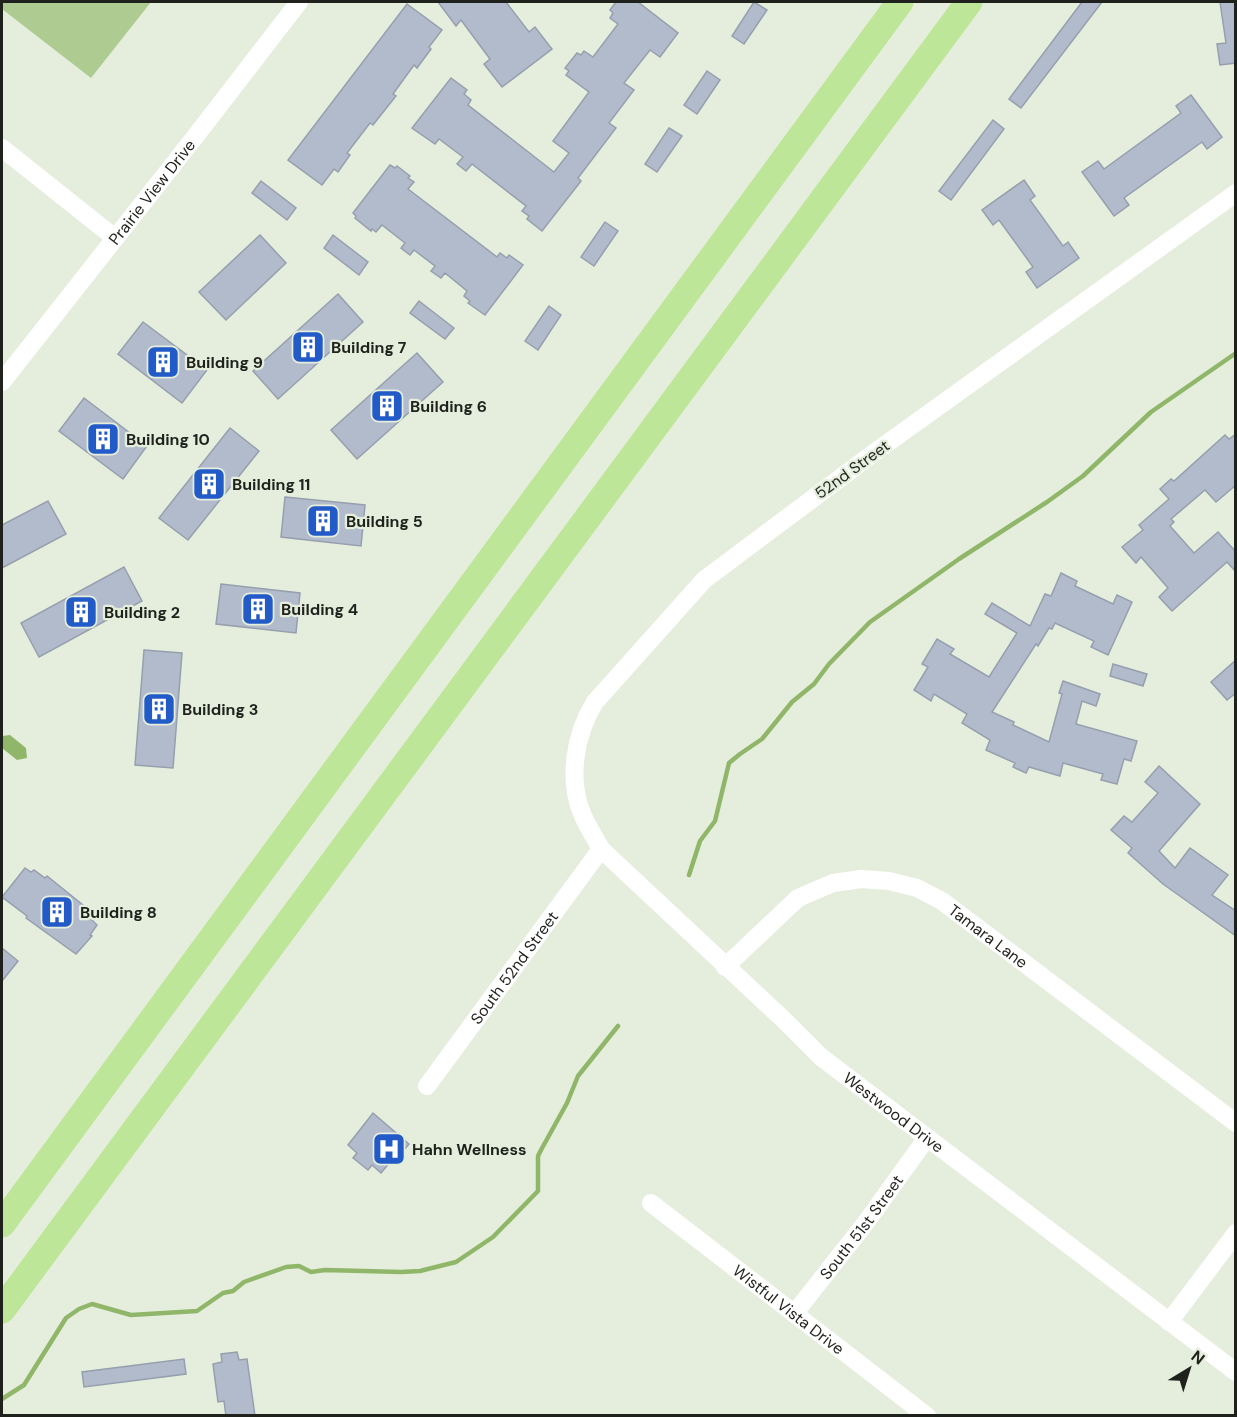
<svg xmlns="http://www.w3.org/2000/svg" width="1237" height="1417" viewBox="0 0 1237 1417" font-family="'DM Sans',sans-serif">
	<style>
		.green { fill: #aecb92 }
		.water { fill: #90b769 }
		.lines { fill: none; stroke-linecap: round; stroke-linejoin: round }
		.stream { stroke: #90b769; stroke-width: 4.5 }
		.building { fill: #b2bbcb; stroke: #969fae; stroke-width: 1.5 }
		.minor { stroke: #fff; stroke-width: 18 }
		.highway { stroke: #bee698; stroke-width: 27 }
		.labels { text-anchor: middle; stroke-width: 4.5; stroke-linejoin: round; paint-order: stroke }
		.street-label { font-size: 16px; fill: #1f221c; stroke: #e5eedd }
		.poi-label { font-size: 16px; font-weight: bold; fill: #1f221c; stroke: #e5eedd; text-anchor: start }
	</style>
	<rect width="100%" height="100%" fill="#e5eedd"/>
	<polygon class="green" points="2,2 151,2 91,78 2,9"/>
	<polygon class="water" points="10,735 26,748 27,758 17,760 2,748 2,736"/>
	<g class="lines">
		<g class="stream">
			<polyline points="689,875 700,841 715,821 729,763 740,754 762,739 792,702 814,684 829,664 870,622 959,559 1047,502 1083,476 1151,412 1236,353"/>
			<polyline points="2,1399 24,1385 66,1318 79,1309 92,1304 131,1315 197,1311 223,1293 233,1291 244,1282 286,1267 299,1266 311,1272 325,1270 401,1272 420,1271 456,1262 493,1237 538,1191 538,1156 541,1150 567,1103 578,1076 618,1026"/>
		</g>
	</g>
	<g class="building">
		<polygon points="438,2 506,2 529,32 535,27 552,49 502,87 484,64 490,59 461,20 456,26"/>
		<polygon points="616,2 638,2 678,33 660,57 650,50 624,83 634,90 609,123 616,128 578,178 581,181 542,231 527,219 529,216 522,211 526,206 472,164 466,171 457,164 463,157 439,139 435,144 412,128 451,78 467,90 464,94 471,100 468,105 554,172 569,153 553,141 589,92 566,75 569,71 565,68 577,53 581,55 584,51 593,57 618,24 610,18 613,13 610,10"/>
		<polygon points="754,2 767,10 744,44 732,36"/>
		<polygon points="1082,2 1102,2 1021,108 1009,99"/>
		<polygon points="1220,2 1236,2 1236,63 1220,65 1217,44 1226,43"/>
		<polygon points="407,4 442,30 429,47 431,49 417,68 414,65 393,94 396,96 388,106 373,125 370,123 347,153 350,155 338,172 334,169 322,185 288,160"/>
		<polygon points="707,71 720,80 697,114 684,105"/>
		<polygon points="1191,95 1222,137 1207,149 1202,142 1124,198 1129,205 1114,216 1082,172 1098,161 1104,169 1181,113 1176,106"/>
		<polygon points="993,120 1004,129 951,200 939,191"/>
		<polygon points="669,128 682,136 657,172 645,164"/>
		<polygon points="390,165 395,168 397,166 410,176 408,178 414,182 408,189 497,257 500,253 507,258 509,255 523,265 485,315 468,303 470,301 464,296 467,291 445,273 441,278 431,271 435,266 414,250 410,255 401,248 405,243 382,225 376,232 372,229 371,231 355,218 356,216 353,213"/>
		<polygon points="1024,180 1035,196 1030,200 1063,246 1068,242 1079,258 1037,288 1026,272 1033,267 999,220 993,225 982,210"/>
		<polygon points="261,181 296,208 287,220 252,193"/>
		<polygon points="605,222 618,231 594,266 581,257"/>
		<polygon points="260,235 286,263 226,320 199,292"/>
		<polygon points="333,235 368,262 359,275 324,248"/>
		<polygon points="338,294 363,322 278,399 253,371"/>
		<polygon points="419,301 454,328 445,339 410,313"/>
		<polygon points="549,306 561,315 538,350 525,341"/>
		<polygon points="143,322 207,370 182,403 118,354"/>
		<polygon points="417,353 443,382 357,459 331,430"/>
		<polygon points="84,398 147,446 123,479 59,431"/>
		<polygon points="230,428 259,451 188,540 159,518"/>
		<polygon points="1236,434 1236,485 1216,502 1205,490 1171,519 1174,522 1170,526 1194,553 1218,532 1236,552 1236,572 1227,562 1172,611 1159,597 1168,588 1141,557 1136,563 1122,547 1143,530 1139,525 1169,499 1160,489 1171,479 1174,481 1225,435 1229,439"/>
		<polygon points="285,497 365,505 361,546 281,537"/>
		<polygon points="48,501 66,534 2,568 2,525"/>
		<polygon points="124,567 142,601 39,657 21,623"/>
		<polygon points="1061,573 1077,581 1075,586 1113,604 1117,595 1132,602 1108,655 1091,647 1094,641 1055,623 1052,629 1049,628 1038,646 1036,644 992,712 1014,722 1013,725 1049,742 1062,694 1059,693 1063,681 1100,694 1096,706 1082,701 1076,724 1137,741 1131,761 1124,759 1117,784 1101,780 1103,774 1063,763 1060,776 1029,767 1026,773 1013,767 1015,763 986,750 990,740 962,723 967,714 934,694 931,701 914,690 928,667 922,664 937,639 954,649 950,654 989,677 1017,633 985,614 992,603 1030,626 1045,594 1051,596"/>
		<polygon points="221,584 300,593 296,633 216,624"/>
		<polygon points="144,650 182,653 173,768 135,765"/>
		<polygon points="1236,660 1236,693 1227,700 1211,682"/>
		<polygon points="1113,664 1147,674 1143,686 1110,676"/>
		<polygon points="1159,766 1200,804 1159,851 1175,868 1190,848 1228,875 1212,895 1236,911 1236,936 1163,884 1128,853 1132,848 1111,830 1124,816 1132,822 1158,793 1145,782"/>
		<polygon points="25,868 31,872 34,870 45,878 47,876 83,905 81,907 94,917 92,920 97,925 90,935 92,936 76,954 26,918 27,916 2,897"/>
		<polygon points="2,948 18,961 2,981"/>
		<polygon points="373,1113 409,1144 399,1156 397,1154 381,1173 372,1165 368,1170 353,1158 357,1153 348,1145"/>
		<polygon points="237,1352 239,1360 247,1359 255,1416 226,1416 224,1401 218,1402 213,1364 222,1362 221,1354"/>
		<polygon points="184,1359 186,1374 84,1387 82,1372"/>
	</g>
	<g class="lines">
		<g class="minor">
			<polyline points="2,148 115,238"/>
			<path id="s1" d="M1236 193 875 452 704 580 595 702C575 734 567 780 583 816 588 827 595 838 601 849L784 1020 821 1057 1236 1372"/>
			<path id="s2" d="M2 382 198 133 299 2"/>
			<path id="s3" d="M725 967 798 898 833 883 861 879 889 881 917 888 942 901 1236 1123"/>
			<path id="s4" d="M427 1086 601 849"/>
			<path id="s5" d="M651 1203 927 1416"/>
			<path id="s6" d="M794 1314 867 1221 926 1139"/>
			<polyline points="1169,1322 1236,1233"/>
		</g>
		<g class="highway">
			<polyline points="2,1224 900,2"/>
			<polyline points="2,1310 969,2"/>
		</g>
	</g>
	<defs>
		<symbol id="building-square" viewBox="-11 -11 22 22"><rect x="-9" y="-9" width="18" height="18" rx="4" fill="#225bc8" stroke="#e5eedd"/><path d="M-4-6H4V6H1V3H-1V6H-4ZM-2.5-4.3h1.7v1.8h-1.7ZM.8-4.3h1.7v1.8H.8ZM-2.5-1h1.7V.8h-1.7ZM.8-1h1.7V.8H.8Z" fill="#fff"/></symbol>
		<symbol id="hospital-square" viewBox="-11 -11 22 22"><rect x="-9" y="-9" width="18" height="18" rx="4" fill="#225bc8" stroke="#e5eedd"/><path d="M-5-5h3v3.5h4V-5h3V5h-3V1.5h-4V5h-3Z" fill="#fff"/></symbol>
	</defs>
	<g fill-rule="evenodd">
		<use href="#building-square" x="289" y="328" width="38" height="38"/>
		<use href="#building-square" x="144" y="343" width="38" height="38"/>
		<use href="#building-square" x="368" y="387" width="38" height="38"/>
		<use href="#building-square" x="84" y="420" width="38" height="38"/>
		<use href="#building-square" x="190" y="465" width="38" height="38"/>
		<use href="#building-square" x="304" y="502" width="38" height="38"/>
		<use href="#building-square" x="239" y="590" width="38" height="38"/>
		<use href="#building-square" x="62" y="593" width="38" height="38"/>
		<use href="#building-square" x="140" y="690" width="38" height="38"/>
		<use href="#building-square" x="38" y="893" width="38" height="38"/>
		<use href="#hospital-square" x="370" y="1130" width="38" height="38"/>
	</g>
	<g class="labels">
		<g class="street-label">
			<text dy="6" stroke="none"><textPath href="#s2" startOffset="242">Prairie View Drive</textPath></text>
			<text transform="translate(852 469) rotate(-36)" y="6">52nd Street</text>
			<text dy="6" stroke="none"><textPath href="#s3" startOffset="310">Tamara Lane</textPath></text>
			<text dy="6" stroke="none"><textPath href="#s4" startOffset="147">South 52nd Street</textPath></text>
			<text dy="6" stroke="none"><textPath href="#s1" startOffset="1372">Westwood Drive</textPath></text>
			<text dy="6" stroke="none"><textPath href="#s6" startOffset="110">South 51st Street</textPath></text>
			<text dy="6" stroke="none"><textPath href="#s5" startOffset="174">Wistful Vista Drive</textPath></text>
		</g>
		<g class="poi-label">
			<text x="331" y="353">Building 7</text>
			<text x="186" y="368">Building 9</text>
			<text x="410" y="412">Building 6</text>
			<text x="126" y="445">Building 10</text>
			<text x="232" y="490">Building 11</text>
			<text x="346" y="527">Building 5</text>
			<text x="281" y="615">Building 4</text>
			<text x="104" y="618">Building 2</text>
			<text x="182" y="715">Building 3</text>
			<text x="80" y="918">Building 8</text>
			<text x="412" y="1155">Hahn Wellness</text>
		</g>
	</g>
	<rect width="1237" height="1417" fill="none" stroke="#1f221c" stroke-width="6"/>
	<g transform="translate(1189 1369) rotate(38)" stroke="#e5eedd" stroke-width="4.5" paint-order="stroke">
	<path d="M0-4.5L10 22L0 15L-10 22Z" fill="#1f221c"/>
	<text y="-9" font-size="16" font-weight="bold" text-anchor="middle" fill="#1f221c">N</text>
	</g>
</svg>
